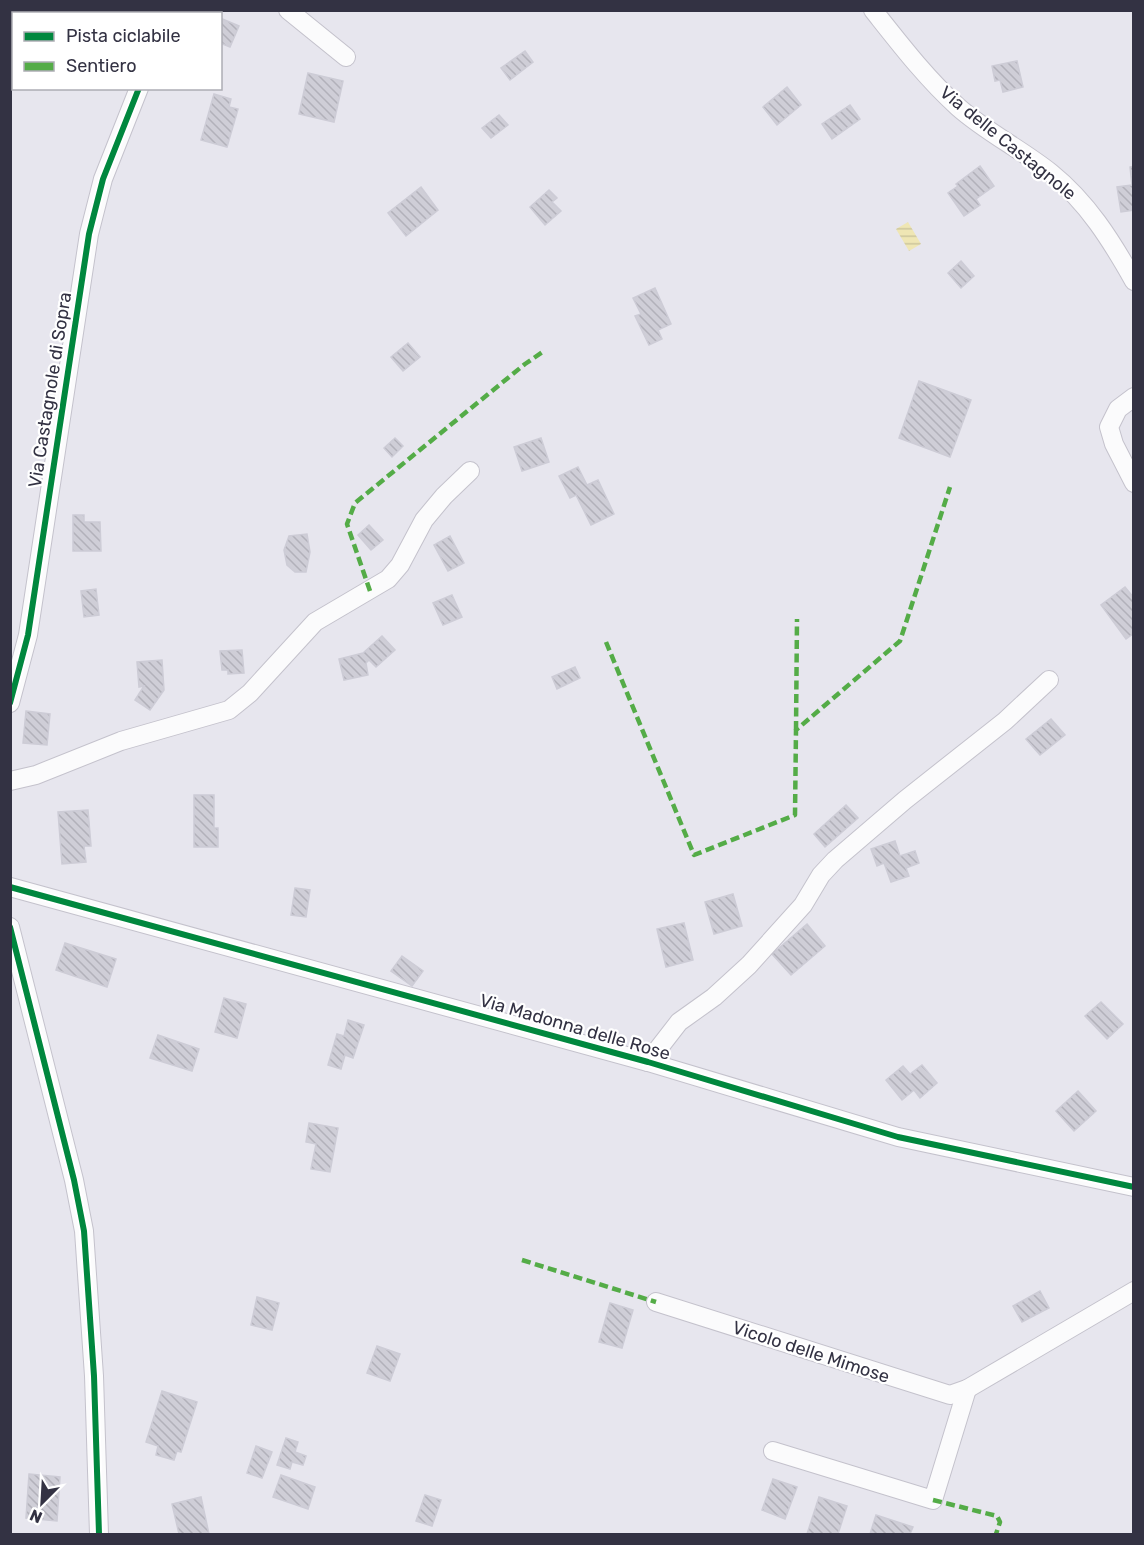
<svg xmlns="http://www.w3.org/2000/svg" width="1144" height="1545" viewBox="0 0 1144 1545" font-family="Rubik,sans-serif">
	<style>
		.water { fill: url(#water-rules) }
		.building { fill: url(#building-back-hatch); stroke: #cdccd6; stroke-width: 1.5 }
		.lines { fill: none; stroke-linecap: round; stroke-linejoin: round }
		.minor-casing { stroke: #c4c2cc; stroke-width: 20 }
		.minor { stroke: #fbfbfc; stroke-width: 18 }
		.quiet { stroke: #54ac47; stroke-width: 4.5; stroke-dasharray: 9 4.5; stroke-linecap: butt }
		.cycleway-casing { stroke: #fff; stroke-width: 10 }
		.cycleway { stroke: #00873e; stroke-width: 6 }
		.labels { text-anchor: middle; stroke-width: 4.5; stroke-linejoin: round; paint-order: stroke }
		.street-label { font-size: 18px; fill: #333243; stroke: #fff }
	</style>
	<defs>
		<pattern id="water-rules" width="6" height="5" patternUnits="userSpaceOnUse" patternTransform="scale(1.5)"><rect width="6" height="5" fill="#efe6b4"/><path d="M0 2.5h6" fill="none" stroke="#cdc69c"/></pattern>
		<pattern id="building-back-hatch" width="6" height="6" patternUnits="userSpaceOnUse" patternTransform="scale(1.5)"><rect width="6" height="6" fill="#cfced7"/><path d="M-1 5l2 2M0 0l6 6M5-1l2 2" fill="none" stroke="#b2b1ba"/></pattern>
	</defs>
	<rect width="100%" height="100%" fill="#e7e6ee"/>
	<polygon class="water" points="908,222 921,244 909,251 896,229"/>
	<g class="building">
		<polygon points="220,18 239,26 230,47 220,43"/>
		<polygon points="525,51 533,62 510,80 501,68"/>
		<polygon points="1017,61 1023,87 1003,92 1000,80 995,81 992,66"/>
		<polygon points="308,73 343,81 334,122 299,114"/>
		<polygon points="787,87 801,105 777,125 763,107"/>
		<polygon points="214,94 231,99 229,107 238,109 227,147 201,140"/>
		<polygon points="850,105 860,119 832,139 822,124"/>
		<polygon points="499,115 508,125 491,138 482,128"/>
		<polygon points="980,166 994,186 976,199 980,205 964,216 948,193 958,186 956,184"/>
		<polygon points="1134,166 1134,210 1121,212 1117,187 1132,185 1130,167"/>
		<polygon points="421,187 438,210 406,236 388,213"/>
		<polygon points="549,190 557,198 552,202 561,211 545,225 530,207"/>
		<polygon points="961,261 974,276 961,288 948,273"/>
		<polygon points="655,288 671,324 658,330 662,339 649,345 635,316 641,314 633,298"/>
		<polygon points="408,343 420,357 403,371 391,357"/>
		<polygon points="919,381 971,400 950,457 899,438"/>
		<polygon points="395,438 403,446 392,457 384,448"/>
		<polygon points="541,438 549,462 522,471 514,447"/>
		<polygon points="578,467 587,485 598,480 614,514 591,525 576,495 570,498 559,476"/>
		<polygon points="73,515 84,515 84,522 100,522 101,551 73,551"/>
		<polygon points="369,525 383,540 371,550 358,535"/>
		<polygon points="307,534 310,552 306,572 295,572 287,565 284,550 289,536"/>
		<polygon points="450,536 464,563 448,571 434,545"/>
		<polygon points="1125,587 1134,598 1134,633 1126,639 1101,605"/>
		<polygon points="96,589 99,615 84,617 81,591"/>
		<polygon points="452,595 462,617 443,625 433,603"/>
		<polygon points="382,636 395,650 376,667 369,660 366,663 368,675 344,680 339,659 363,653"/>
		<polygon points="242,650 244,673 228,674 228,670 222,670 220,651"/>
		<polygon points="162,660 164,690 150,710 135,700 144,686 139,687 137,662"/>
		<polygon points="575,667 580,678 557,689 552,677"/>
		<polygon points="26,711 50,714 47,745 23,743"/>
		<polygon points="1051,719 1065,735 1040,755 1026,739"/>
		<polygon points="194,795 214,795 214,828 218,828 218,847 194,847"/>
		<polygon points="846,805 858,818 825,847 814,834"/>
		<polygon points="88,810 91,846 84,846 86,862 62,864 58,812"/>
		<polygon points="895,841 900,856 915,851 919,863 906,868 909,876 891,882 884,863 877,866 871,849"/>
		<polygon points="295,888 310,890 306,917 291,915"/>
		<polygon points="733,894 742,926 714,934 705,902"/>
		<polygon points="684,923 693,960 666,967 657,929"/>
		<polygon points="807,924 825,946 791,975 772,954"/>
		<polygon points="65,943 116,959 107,987 56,970"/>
		<polygon points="402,956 423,971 412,986 391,971"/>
		<polygon points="224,998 246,1004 237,1038 215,1032"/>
		<polygon points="1101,1002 1123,1024 1107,1039 1085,1016"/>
		<polygon points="348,1020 364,1025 353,1058 345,1055 341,1069 328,1065 337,1034 344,1036"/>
		<polygon points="158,1035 199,1049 192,1071 150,1058"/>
		<polygon points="922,1065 937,1083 920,1098 914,1090 902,1100 886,1080 903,1066 910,1074"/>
		<polygon points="1078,1091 1096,1111 1074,1131 1056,1111"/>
		<polygon points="309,1123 338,1128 330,1172 311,1169 316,1144 306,1142"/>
		<polygon points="1040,1291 1049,1308 1022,1322 1013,1306"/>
		<polygon points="257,1297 279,1303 272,1330 251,1325"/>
		<polygon points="610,1303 633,1310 622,1348 599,1342"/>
		<polygon points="377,1346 400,1354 390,1381 367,1373"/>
		<polygon points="162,1391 197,1402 181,1452 177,1451 174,1460 156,1455 158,1446 146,1442"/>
		<polygon points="286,1438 298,1442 295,1452 306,1456 303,1465 292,1462 290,1469 277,1465"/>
		<polygon points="256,1446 272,1452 262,1478 247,1473"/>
		<polygon points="29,1474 60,1477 57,1521 26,1518"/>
		<polygon points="281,1475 315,1487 308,1509 273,1497"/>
		<polygon points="773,1479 797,1487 785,1519 762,1510"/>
		<polygon points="425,1495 441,1500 432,1526 416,1521"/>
		<polygon points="201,1497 209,1534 179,1534 172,1504"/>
		<polygon points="819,1497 847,1506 838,1534 807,1534"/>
		<polygon points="876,1515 913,1527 910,1534 870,1534"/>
	</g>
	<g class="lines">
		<defs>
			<g id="minor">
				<polyline points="288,10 346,57"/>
				<path d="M873 10C900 44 926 78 958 107 986 132 1021 149 1051 173 1087 202 1111 240 1134 281"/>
				<polyline points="174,14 176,10"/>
				<polyline points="1134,397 1118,409 1109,427 1114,444 1134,483"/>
				<polyline points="10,703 28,635 89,234 103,179 139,88"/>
				<polyline points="10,781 36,775 121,741 229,710 250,693 315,622 388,579 400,565 424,520 444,496 470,471"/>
				<polyline points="10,887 648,1062 898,1137 1134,1187"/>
				<polyline points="10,927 74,1180 84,1231 94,1376 99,1534"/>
				<polyline points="648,1062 679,1022 714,997 749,965 803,905 821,875 835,860 905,800 1005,721 1049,680"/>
				<polyline points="656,1302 950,1395 967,1389 1134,1291"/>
				<polyline points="773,1451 933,1500 967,1389"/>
			</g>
		</defs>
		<use href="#minor" class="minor-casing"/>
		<use href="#minor" class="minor"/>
		<g class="quiet">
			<polyline points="370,591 347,524 355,503 525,364 544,351"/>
			<polyline points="606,642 694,855 795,815 796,730 900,641 950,487"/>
			<polyline points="796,730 797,619"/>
			<polyline points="522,1260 656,1302"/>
			<polyline points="933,1500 997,1516 1000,1522 996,1534"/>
		</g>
		<defs>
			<g id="cycleway">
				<polyline points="10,703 28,635 89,234 103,179 139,88"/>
				<polyline points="10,887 648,1062 898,1137 1134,1187"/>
				<polyline points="10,927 74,1180 84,1231 94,1376 99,1534"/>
			</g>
		</defs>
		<use href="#cycleway" class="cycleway-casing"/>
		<use href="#cycleway" class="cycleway"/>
	</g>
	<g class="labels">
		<g class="street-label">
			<text transform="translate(1008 143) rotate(39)" y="6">Via delle Castagnole</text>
			<text transform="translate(50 390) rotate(-81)" y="6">Via Castagnole di Sopra</text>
			<text transform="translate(575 1027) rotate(16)" y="6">Via Madonna delle Rose</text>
			<text transform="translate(811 1352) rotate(18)" y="6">Vicolo delle Mimose</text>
		</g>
	</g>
	<rect width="1144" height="1545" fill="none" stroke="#333243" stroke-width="24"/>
	<rect x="12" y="12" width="210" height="78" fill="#ffffff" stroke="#adadb4" stroke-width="1.5"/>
	<rect x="24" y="32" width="30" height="9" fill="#00873e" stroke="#adadb4" stroke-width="1.5"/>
	<text x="66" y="42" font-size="18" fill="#333243">Pista ciclabile</text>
	<rect x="24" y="62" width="30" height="9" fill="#54ac47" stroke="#adadb4" stroke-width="1.5"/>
	<text x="66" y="72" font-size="18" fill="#333243">Sentiero</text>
	<g transform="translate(42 1503) rotate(204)" stroke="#ffffff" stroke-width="4.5" paint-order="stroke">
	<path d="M0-4.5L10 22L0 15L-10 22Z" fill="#333243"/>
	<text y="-9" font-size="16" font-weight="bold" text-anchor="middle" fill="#333243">N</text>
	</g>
</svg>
